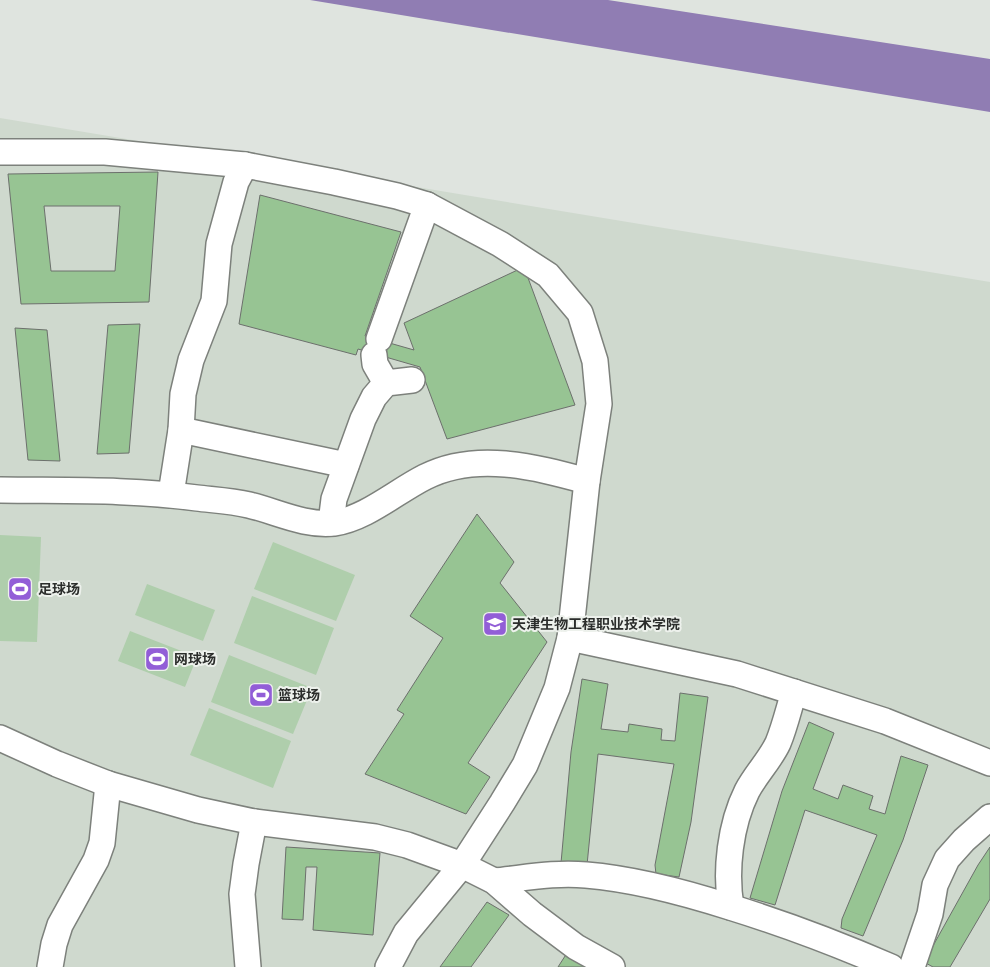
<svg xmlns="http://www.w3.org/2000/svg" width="990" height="967" viewBox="0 0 990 967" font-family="Signika,'Noto Sans SC',sans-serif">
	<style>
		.built { fill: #cfd9ce }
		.green { fill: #afceac }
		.water { fill: #907db3 }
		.building { fill: #97c493; stroke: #6c706c; fill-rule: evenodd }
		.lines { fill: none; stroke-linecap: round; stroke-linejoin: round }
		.minor-casing { stroke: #7d817c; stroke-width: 28 }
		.minor { stroke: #fff; stroke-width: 25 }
		.labels { text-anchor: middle; stroke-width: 4; stroke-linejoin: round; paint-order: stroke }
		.poi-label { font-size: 14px; font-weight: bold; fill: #2b2d2b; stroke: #edf1ec; text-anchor: start }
	</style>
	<rect width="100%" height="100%" fill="#dfe4df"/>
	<polygon class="built" points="0,118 990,282 990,967 0,967"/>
	<g class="green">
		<polygon points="0,535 41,537 37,642 0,641"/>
		<polygon points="273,542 355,575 336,621 254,589"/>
		<polygon points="147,584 215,610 203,641 135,615"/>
		<polygon points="252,596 334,628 316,675 234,643"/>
		<polygon points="130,631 197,657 185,687 118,661"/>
		<polygon points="229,655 312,688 293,734 211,702"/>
		<polygon points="209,708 291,741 273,788 190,755"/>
	</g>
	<polygon class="water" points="310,0 608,0 990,59 990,112"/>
	<g class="building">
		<path d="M158 172 149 302 21 304 8 174ZM44 206H120L115 271H51Z"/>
		<polygon points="260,195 401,232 365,336 414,350 404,323 524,267 575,405 447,439 420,367 358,349 356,355 239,324"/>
		<polygon points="140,324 129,453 97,454 108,325"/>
		<polygon points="15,328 47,330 60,461 28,460"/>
		<polygon points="477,514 514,562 500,583 547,642 468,763 490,777 466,814 365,774 404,714 397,710 443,638 410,616"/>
		<polygon points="582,679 608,684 601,729 628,732 629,724 662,729 661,740 675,741 680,693 708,697 691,822 679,877 656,874 655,865 674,764 598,754 587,865 561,863 571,752"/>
		<polygon points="809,722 834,733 813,789 838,799 843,785 873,796 869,809 885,814 901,756 928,765 903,840 863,936 841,928 842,919 877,835 805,810 775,905 750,898 782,791"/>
		<polygon points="286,847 380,853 373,935 313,930 317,867 306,867 303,920 282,919"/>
		<polygon points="990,847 990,899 950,967 933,967 924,962 978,865"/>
		<polygon points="487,902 509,915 471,967 440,967"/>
		<polygon points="567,953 588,967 558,967"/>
	</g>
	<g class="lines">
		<defs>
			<g id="minor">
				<polyline points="0,152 105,152 245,165 334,182 397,196 427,205 500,244 548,275 580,313 595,361 599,404 587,481 570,638 557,688 525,765 502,803 462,865 406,933 388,967"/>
				<polyline points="379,339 427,205"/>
				<polyline points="374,355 375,364 386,383"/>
				<polyline points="181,430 346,465"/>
				<path d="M0 490C65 491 132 489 197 498 214 500 232 501 249 505 278 512 304 526 334 523 365 519 397 491 425 477 476 451 535 467 587 481"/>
				<polyline points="171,494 181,430 183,394 191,360 214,301 219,244 236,182 245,165"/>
				<polyline points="331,523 334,499 363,419 374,397 386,383 412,380"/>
				<polyline points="570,638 737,674 885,721 990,763"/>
				<polyline points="0,738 57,764 108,784 198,810 254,822 375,837 407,845 462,865 494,881 532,914 576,947 612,967"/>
				<path d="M494 881C525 878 555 872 586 875 635 879 683 892 730 907 785 924 838 944 891 967"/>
				<path d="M731 907C725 871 730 825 747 791 756 774 770 760 778 743 785 726 789 708 794 692"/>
				<polyline points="50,967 54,944 60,925 96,860 102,843 108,784"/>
				<polyline points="248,967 242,894 246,864 254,822"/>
				<polyline points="912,967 930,914 935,885 947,859 964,840 990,817"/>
			</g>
		</defs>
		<use href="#minor" class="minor-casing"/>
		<use href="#minor" class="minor"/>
	</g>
	<defs>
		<symbol id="stadium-square" viewBox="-11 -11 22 22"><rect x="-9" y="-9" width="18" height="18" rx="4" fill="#925ed7" stroke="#edf1ec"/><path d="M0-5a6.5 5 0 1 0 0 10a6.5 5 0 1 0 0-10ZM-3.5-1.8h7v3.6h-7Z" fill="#fff"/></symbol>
		<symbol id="university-square" viewBox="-11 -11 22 22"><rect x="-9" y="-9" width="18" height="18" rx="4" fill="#925ed7" stroke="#edf1ec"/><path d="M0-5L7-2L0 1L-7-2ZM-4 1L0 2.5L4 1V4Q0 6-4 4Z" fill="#fff"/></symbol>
	</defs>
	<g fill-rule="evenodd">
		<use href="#stadium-square" x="6" y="575" width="28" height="28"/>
		<use href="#university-square" x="481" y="610" width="28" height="28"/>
		<use href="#stadium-square" x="143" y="645" width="28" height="28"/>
		<use href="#stadium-square" x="247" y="681" width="28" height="28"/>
	</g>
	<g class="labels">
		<g class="poi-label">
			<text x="38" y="594">足球场</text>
			<text x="512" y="629">天津生物工程职业技术学院</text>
			<text x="174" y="664">网球场</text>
			<text x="278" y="700">篮球场</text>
		</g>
	</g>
</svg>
